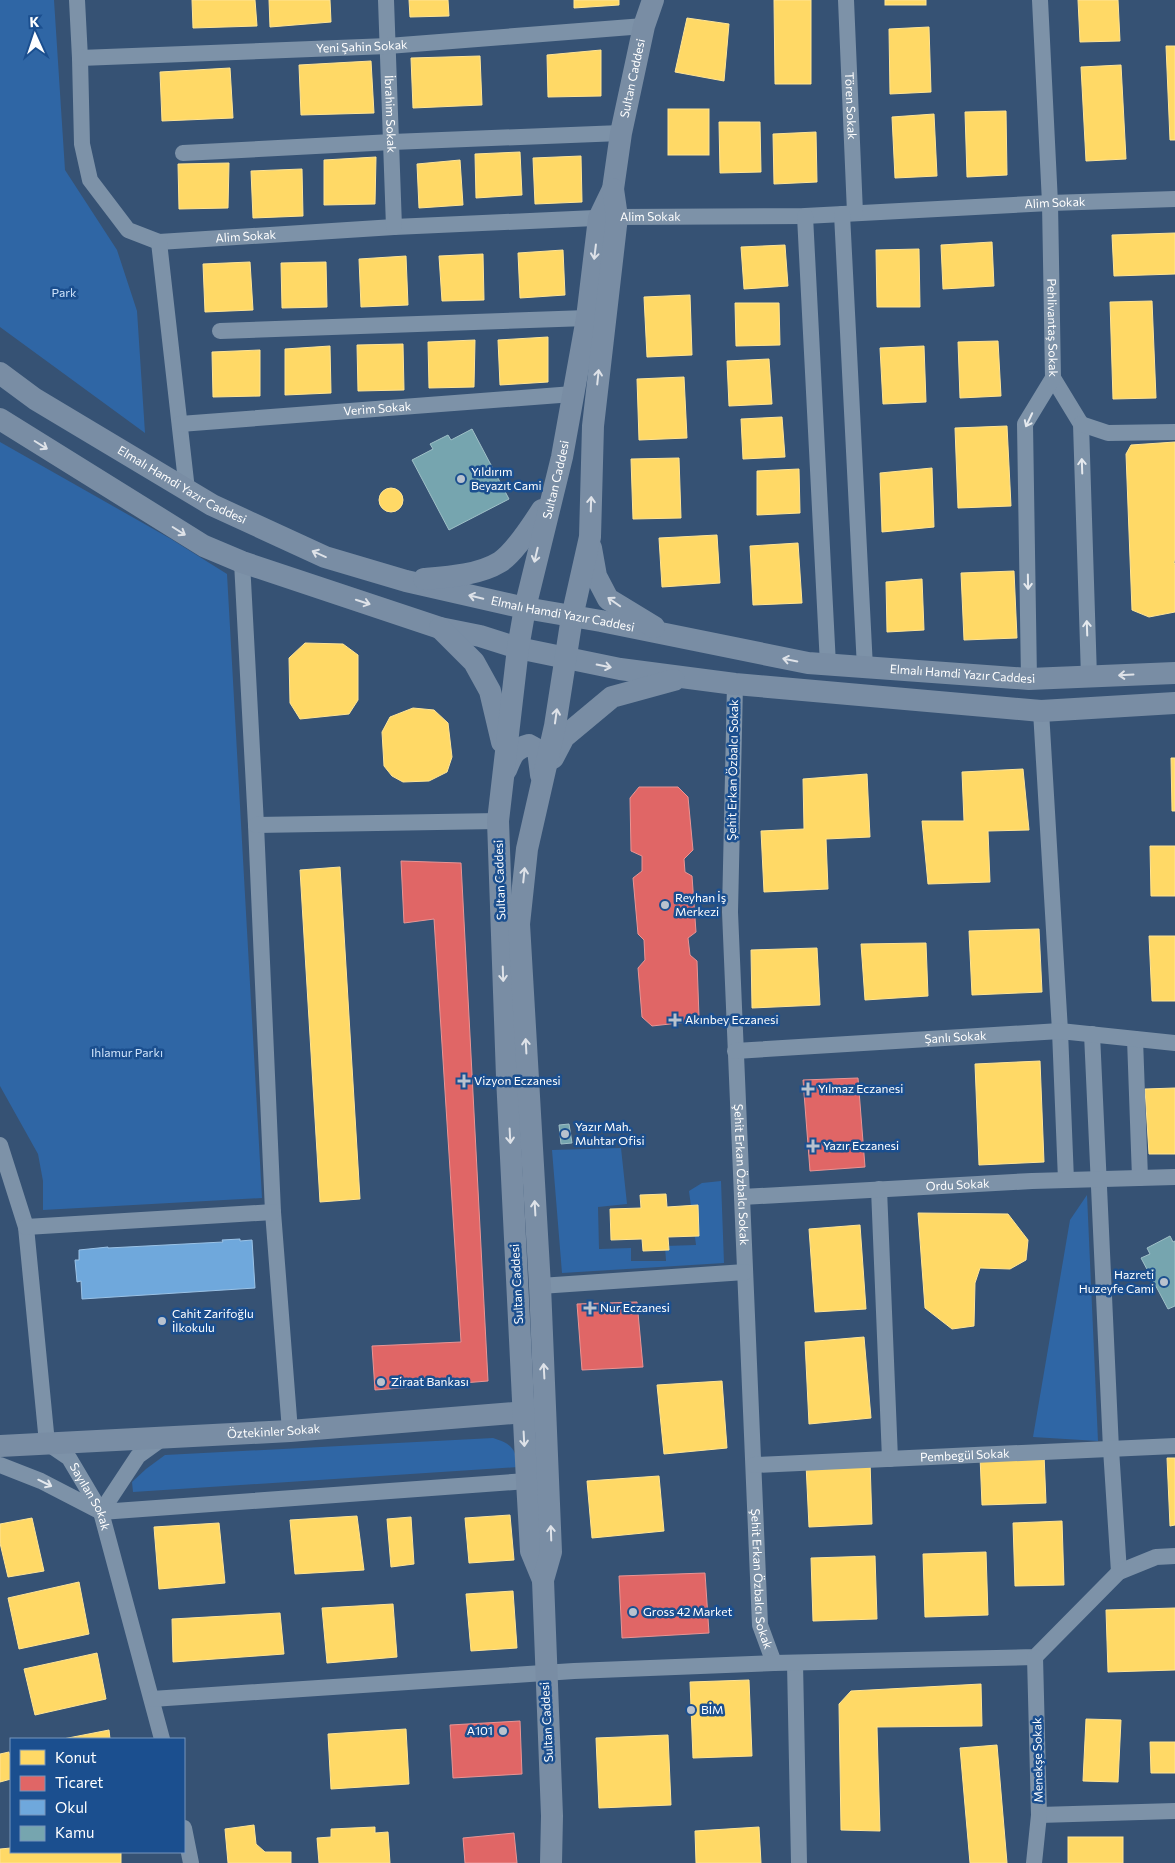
<svg xmlns="http://www.w3.org/2000/svg" width="1175" height="1863" viewBox="0 0 1175 1863" font-family="Commissioner,sans-serif">
	<style>
		.green { fill: #2f66a5 }
		.homes { fill: #ffd966; stroke: #ffe494 }
		.shops { fill: #e06666; stroke: #e99494 }
		.schools { fill: #6fa8dc; stroke: #9ac2e6 }
		.public { fill: #76a5af; stroke: #9fc0c7 }
		.lines { fill: none; stroke-linecap: round; stroke-linejoin: round }
		.street { stroke: #7d92a8; stroke-width: 16 }
		.secondary { stroke: #798da4; stroke-width: 22 }
		.oneway { stroke: #dee2e8 }
		.oneway2 { stroke: #e5e9ee }
		.poi-dot { fill: #b9c2ce; stroke: #1b4f8f; stroke-width: 2 }
		.labels { text-anchor: middle; stroke-width: 5; stroke-linejoin: round; paint-order: stroke }
		.street-label { font-size: 12px; fill: #fff; stroke: #1b4f8f }
		.park-label { font-size: 12px; fill: #cfe3fa; stroke: #1b4f8f }
		.poi-label { font-size: 12px; fill: #fff; stroke: #1b4f8f; text-anchor: start }
	</style>
	<rect width="100%" height="100%" fill="#365274"/>
	<g class="green">
		<polygon points="0,0 54,0 65,170 117,250 137,311 145,433 0,327"/>
		<polygon points="0,442 171,539 227,574 262,1198 43,1210 43,1181 38,1154 0,1086"/>
		<polygon points="621,1148 627,1204 598,1207 599,1249 631,1248 631,1261 666,1261 665,1246 696,1245 689,1191 702,1183 721,1181 724,1263 562,1273 552,1150"/>
		<polygon points="1087,1195 1098,1441 1033,1437 1070,1220"/>
		<path d="M493 1438C512 1444 515 1448 518 1467L133 1492 132 1482 146 1469 165 1455Z"/>
	</g>
	<g class="homes">
		<polygon points="192,0 255,0 257,26 193,28"/>
		<polygon points="269,0 330,0 331,22 270,27"/>
		<polygon points="409,0 448,0 449,16 410,17"/>
		<polygon points="574,0 619,0 619,5 574,8"/>
		<polygon points="774,0 811,0 811,84 775,84"/>
		<rect x="885" y="0" width="41" height="5"/>
		<polygon points="1078,0 1118,0 1120,41 1080,42"/>
		<polygon points="687,18 729,24 724,81 675,72"/>
		<polygon points="929,27 931,92 890,94 889,29"/>
		<polygon points="1166,46 1175,46 1175,140 1170,140"/>
		<polygon points="601,50 601,96 548,97 547,55"/>
		<polygon points="480,56 482,105 413,108 411,58"/>
		<polygon points="371,61 374,113 301,115 299,65"/>
		<polygon points="1121,65 1126,159 1086,161 1081,67"/>
		<polygon points="230,68 233,118 162,121 160,72"/>
		<rect x="668" y="109" width="41" height="46"/>
		<polygon points="1006,111 1007,175 967,177 965,112"/>
		<polygon points="934,114 937,176 895,178 892,117"/>
		<polygon points="719,122 760,122 761,172 720,173"/>
		<polygon points="816,132 817,182 774,184 773,134"/>
		<polygon points="520,152 522,195 476,198 475,154"/>
		<polygon points="581,156 582,202 535,204 533,158"/>
		<polygon points="376,157 375,204 324,205 324,160"/>
		<polygon points="460,160 463,205 419,208 417,164"/>
		<polygon points="229,163 228,208 179,209 178,164"/>
		<polygon points="302,169 303,216 253,218 251,171"/>
		<polygon points="1175,233 1175,274 1114,276 1112,235"/>
		<polygon points="992,242 994,286 943,289 941,245"/>
		<polygon points="785,245 788,286 744,289 741,247"/>
		<polygon points="919,249 920,307 877,307 876,250"/>
		<polygon points="563,250 565,295 520,298 518,253"/>
		<polygon points="483,254 484,300 442,301 439,256"/>
		<polygon points="406,256 408,305 361,307 359,259"/>
		<polygon points="250,262 253,310 205,312 203,264"/>
		<polygon points="326,262 327,307 282,308 281,263"/>
		<polygon points="690,295 692,355 647,357 644,297"/>
		<polygon points="1152,301 1156,398 1113,399 1110,302"/>
		<polygon points="735,303 779,303 780,345 736,346"/>
		<polygon points="548,337 548,382 500,385 498,340"/>
		<polygon points="475,340 474,387 429,388 428,342"/>
		<polygon points="998,341 1001,396 960,398 958,342"/>
		<polygon points="403,344 404,390 358,391 357,345"/>
		<polygon points="330,346 331,393 285,395 285,349"/>
		<polygon points="924,346 926,402 883,404 880,348"/>
		<polygon points="260,350 260,396 213,397 212,352"/>
		<polygon points="769,359 772,404 729,406 727,361"/>
		<polygon points="684,377 687,438 639,440 637,379"/>
		<polygon points="782,417 785,457 743,459 741,419"/>
		<polygon points="1007,426 1011,506 958,508 955,428"/>
		<polygon points="1175,442 1175,560 1174,562 1175,565 1175,612 1149,617 1132,610 1126,454 1131,445"/>
		<polygon points="679,458 681,518 633,519 631,459"/>
		<polygon points="932,468 934,527 882,532 880,473"/>
		<polygon points="799,469 800,513 757,515 757,471"/>
		<circle cx="391" cy="500" r="12"/>
		<polygon points="717,535 720,583 662,587 659,538"/>
		<polygon points="798,543 802,603 753,605 750,546"/>
		<polygon points="1014,571 1017,638 964,640 961,573"/>
		<polygon points="922,579 924,630 887,632 886,582"/>
		<polygon points="305,643 343,644 358,655 358,700 349,714 300,719 290,703 289,658"/>
		<polygon points="413,708 434,710 448,723 452,757 447,772 429,781 403,782 392,776 384,766 382,732 390,717"/>
		<polygon points="1171,758 1175,758 1175,811 1172,811"/>
		<polygon points="1023,769 1029,830 988,831 990,882 928,884 922,821 964,821 962,772"/>
		<polygon points="867,774 870,837 826,839 828,889 764,892 761,831 804,829 803,779"/>
		<polygon points="1150,846 1175,846 1175,896 1151,896"/>
		<polygon points="340,867 360,1199 320,1202 300,870"/>
		<polygon points="1039,929 1042,992 972,995 969,931"/>
		<polygon points="1149,936 1175,936 1175,1001 1152,1001"/>
		<polygon points="926,943 928,996 865,1000 861,944"/>
		<polygon points="817,948 820,1005 752,1008 751,950"/>
		<polygon points="1040,1061 1044,1162 979,1165 975,1064"/>
		<polygon points="1175,1088 1175,1154 1149,1154 1145,1089"/>
		<polygon points="666,1194 667,1207 698,1205 699,1236 668,1237 669,1250 643,1251 642,1239 611,1240 610,1209 641,1208 640,1195"/>
		<polygon points="918,1213 1008,1214 1028,1240 1026,1260 1010,1269 980,1268 975,1283 974,1326 952,1329 925,1308"/>
		<polygon points="860,1225 866,1309 815,1312 809,1229"/>
		<polygon points="864,1337 871,1418 809,1424 805,1342"/>
		<polygon points="722,1381 727,1448 664,1454 657,1385"/>
		<polygon points="1044,1454 1046,1503 982,1505 980,1456"/>
		<polygon points="1167,1458 1175,1458 1175,1525 1170,1526"/>
		<polygon points="870,1461 872,1524 809,1527 806,1464"/>
		<polygon points="659,1476 664,1531 592,1538 587,1481"/>
		<polygon points="510,1515 514,1560 469,1563 465,1518"/>
		<polygon points="357,1516 364,1570 295,1574 290,1520"/>
		<polygon points="411,1517 414,1564 391,1567 387,1519"/>
		<polygon points="32,1518 44,1571 8,1577 0,1543 0,1524"/>
		<polygon points="1062,1521 1064,1585 1015,1586 1013,1523"/>
		<polygon points="219,1523 225,1583 159,1589 154,1527"/>
		<polygon points="986,1552 988,1615 925,1617 923,1554"/>
		<polygon points="875,1556 877,1619 813,1621 811,1558"/>
		<polygon points="79,1582 89,1634 19,1649 8,1598"/>
		<polygon points="513,1591 517,1648 471,1651 466,1594"/>
		<polygon points="393,1604 397,1657 327,1663 322,1608"/>
		<polygon points="1175,1608 1175,1670 1108,1672 1106,1610"/>
		<polygon points="280,1613 284,1654 173,1662 172,1619"/>
		<polygon points="97,1653 106,1699 35,1715 24,1669"/>
		<polygon points="749,1680 752,1756 693,1758 690,1682"/>
		<polygon points="981,1684 982,1726 877,1727 880,1831 841,1830 839,1704 851,1691"/>
		<polygon points="1086,1719 1121,1720 1118,1782 1083,1781"/>
		<polygon points="406,1729 409,1784 331,1789 328,1734"/>
		<polygon points="109,1730 110,1739 63,1739"/>
		<polygon points="668,1735 671,1805 599,1808 596,1738"/>
		<polygon points="1150,1742 1175,1742 1175,1773 1151,1773"/>
		<polygon points="997,1745 1007,1863 970,1863 960,1748"/>
		<polygon points="9,1752 11,1762 11,1779 0,1782 0,1754"/>
		<polygon points="254,1825 256,1844 265,1852 291,1852 291,1863 228,1863 225,1829"/>
		<polygon points="375,1827 375,1833 388,1832 390,1863 319,1863 317,1838 331,1837 331,1829"/>
		<polygon points="759,1827 761,1863 696,1863 695,1831"/>
		<rect x="1068" y="1837" width="55" height="26"/>
		<polygon points="11,1848 11,1852 121,1852 121,1863 0,1863 0,1849"/>
	</g>
	<g class="shops">
		<polygon points="639,787 678,787 688,797 693,850 684,859 685,872 692,876 696,932 688,938 690,955 697,961 699,1017 688,1022 652,1026 642,1017 638,968 645,960 644,940 638,934 633,878 642,871 642,856 631,851 630,798"/>
		<polygon points="401,861 461,863 488,1381 375,1390 372,1346 461,1342 434,919 404,923"/>
		<polygon points="858,1078 865,1167 810,1171 803,1080"/>
		<polygon points="637,1302 643,1367 582,1370 577,1304"/>
		<polygon points="705,1573 709,1633 622,1638 619,1576"/>
		<polygon points="520,1721 522,1774 453,1778 450,1725"/>
		<polygon points="514,1833 517,1863 465,1863 463,1838"/>
	</g>
	<polygon class="schools" points="240,1239 240,1241 252,1240 255,1288 82,1299 81,1281 77,1282 75,1260 79,1260 79,1250 108,1247 108,1248 223,1242 222,1240"/>
	<g class="public">
		<polygon points="472,429 509,499 449,530 412,460 433,449 430,444 448,435 451,440"/>
		<polygon points="569,1124 572,1143 561,1144 559,1125"/>
		<polygon points="1170,1236 1173,1242 1175,1241 1175,1306 1168,1309 1141,1258 1150,1254 1147,1248"/>
	</g>
	<g class="lines">
		<g class="street">
			<path id="s1" d="M77 0 80 58 82 144 90 180 128 230 159 242 394 227 617 217 805 216 1050 203 1175 199"/>
			<path id="s2" d="M386 0 394 227"/>
			<path id="s3" d="M846 0 855 213"/>
			<path id="s4" d="M1040 0 1050 203 1053 378 1081 424 1089 677"/>
			<path id="s5" d="M80 58 388 46 644 26"/>
			<polyline points="183,153 392,142 621,133"/>
			<polyline points="842,214 865,668"/>
			<polyline points="805,216 828,665"/>
			<polyline points="159,242 187,490"/>
			<polyline points="220,331 587,318"/>
			<path id="s6" d="M180 424 573 394"/>
			<polyline points="1081,424 1108,433 1175,432"/>
			<polyline points="242,562 256,825 273,1212 290,1431"/>
			<polyline points="1029,679 1025,424 1053,378"/>
			<path id="s7" d="M735 684 730 912 760 1625 774 1663"/>
			<polyline points="1041,711 1060,1031 1066,1180"/>
			<polyline points="256,825 498,821"/>
			<polyline points="1092,1034 1111,1449 1119,1572"/>
			<polyline points="1135,1039 1140,1178"/>
			<path id="s8" d="M735 1051 1060 1031 1175 1043"/>
			<path id="s9" d="M0 1145 26 1227 47 1443 69 1458 101 1512 162 1739"/>
			<polyline points="879,1189 890,1459"/>
			<path id="s10" d="M742 1197 1032 1181 1175 1177"/>
			<polyline points="26,1227 273,1212"/>
			<polyline points="540,1286 745,1272"/>
			<polyline points="0,1465 41,1481 101,1512 138,1456 163,1438"/>
			<path id="s11" d="M754 1465 1175 1446"/>
			<polyline points="101,1512 527,1481"/>
			<polyline points="795,1663 799,1863"/>
			<polyline points="152,1699 574,1671 774,1663 1035,1657 1119,1572 1156,1557 1175,1556"/>
			<polyline points="1039,1815 1175,1811"/>
			<polyline points="184,1828 191,1863"/>
			<polyline points="1034,1863 1039,1815 1035,1657"/>
		</g>
		<g class="secondary">
			<path id="s12" d="M0 373 35 399 212 505 325 557 406 581 525 608 601 621 808 663 1029 679 1175 673"/>
			<polyline points="0,419 204,546 242,562 440,628 480,636 518,648 620,669 735,684 1041,711 1175,703"/>
			<polyline points="591,548 596,576 608,599 654,627"/>
			<path d="M424 579C448 577 479 575 500 562 514 553 533 524 542 510"/>
			<polyline points="440,628 474,662 490,691 502,742"/>
			<polyline points="553,758 564,737 612,697 674,680"/>
			<path d="M506 770C512 756 513 749 529 745L538 750 541 775"/>
			<path id="s13" d="M0 1446 290 1431 538 1411"/>
			<path id="s14" d="M543 1580 531 1551 527 1481 507 1077 498 821 518 648 525 608 562 457 587 318 599 218 613 189 621 133 644 26 653 0"/>
			<polyline points="551,1863 552,1816 543,1580 551,1552 540,1286 519,924 527,849 555,726 572,617 590,537 593,426 617,217 613,189"/>
		</g>
	</g>
	<defs><path id="oneway-shaft" d="M-6 0H5M1.5-3L5.5 0L1.5 3" fill="none" stroke-width="1.6" stroke-linecap="round" stroke-linejoin="round" transform="scale(1.25)"/></defs>
	<g class="oneway">
		<use href="#oneway-shaft" transform="translate(595 252) rotate(97)"/>
		<use href="#oneway-shaft" transform="translate(598 377) rotate(-84)"/>
		<use href="#oneway-shaft" transform="translate(41 445) rotate(32)"/>
		<use href="#oneway-shaft" transform="translate(591 504) rotate(-88)"/>
		<use href="#oneway-shaft" transform="translate(179 531) rotate(32)"/>
		<use href="#oneway-shaft" transform="translate(319 554) rotate(-156)"/>
		<use href="#oneway-shaft" transform="translate(536 555) rotate(103)"/>
		<use href="#oneway-shaft" transform="translate(476 597) rotate(-167)"/>
		<use href="#oneway-shaft" transform="translate(363 602) rotate(18)"/>
		<use href="#oneway-shaft" transform="translate(614 602) rotate(-145)"/>
		<use href="#oneway-shaft" transform="translate(790 660) rotate(-169)"/>
		<use href="#oneway-shaft" transform="translate(604 666) rotate(11)"/>
		<use href="#oneway-shaft" transform="translate(1126 675) rotate(177)"/>
		<use href="#oneway-shaft" transform="translate(556 716) rotate(-82)"/>
		<use href="#oneway-shaft" transform="translate(524 875) rotate(-84)"/>
		<use href="#oneway-shaft" transform="translate(503 974) rotate(88)"/>
		<use href="#oneway-shaft" transform="translate(526 1046) rotate(-93)"/>
		<use href="#oneway-shaft" transform="translate(510 1136) rotate(87)"/>
		<use href="#oneway-shaft" transform="translate(535 1208) rotate(-93)"/>
		<use href="#oneway-shaft" transform="translate(544 1371) rotate(-93)"/>
		<use href="#oneway-shaft" transform="translate(524 1439) rotate(87)"/>
		<use href="#oneway-shaft" transform="translate(551 1533) rotate(-92)"/>
	</g>
	<g class="oneway2">
		<use href="#oneway-shaft" transform="translate(1029 420) rotate(115)"/>
		<use href="#oneway-shaft" transform="translate(1082 466) rotate(-92)"/>
		<use href="#oneway-shaft" transform="translate(1028 582) rotate(89)"/>
		<use href="#oneway-shaft" transform="translate(1087 628) rotate(-92)"/>
		<use href="#oneway-shaft" transform="translate(45 1483) rotate(26)"/>
	</g>
	<g class="poi-dot">
		<circle cx="461" cy="479" r="5"/>
		<circle cx="665" cy="905" r="5"/>
		<path d="M672.5 1012.5h5v5h5v5h-5v5h-5v-5h-5v-5h5z"/>
		<path d="M461.5 1073.5h5v5h5v5h-5v5h-5v-5h-5v-5h5z"/>
		<path d="M805.5 1081.5h5v5h5v5h-5v5h-5v-5h-5v-5h5z"/>
		<circle cx="565" cy="1134" r="5"/>
		<path d="M810.5 1138.5h5v5h5v5h-5v5h-5v-5h-5v-5h5z"/>
		<circle cx="1164" cy="1282" r="5"/>
		<path d="M587.5 1300.5h5v5h5v5h-5v5h-5v-5h-5v-5h5z"/>
		<circle cx="162" cy="1321" r="5"/>
		<circle cx="381" cy="1382" r="5"/>
		<circle cx="633" cy="1612" r="5"/>
		<circle cx="691" cy="1710" r="5"/>
		<circle cx="503" cy="1731" r="5"/>
	</g>
	<g class="labels">
		<g class="street-label">
			<text dy="4" stroke="none"><textPath href="#s5" startOffset="282">Yeni Şahin Sokak</textPath></text>
			<text dy="4" stroke="none"><textPath href="#s14" startOffset="1519">Sultan Caddesi</textPath></text>
			<text dy="4" stroke="none"><textPath href="#s3" startOffset="106">Tören Sokak</textPath></text>
			<text dy="4" stroke="none"><textPath href="#s2" startOffset="114">İbrahim Sokak</textPath></text>
			<text dy="4" stroke="none"><textPath href="#s1" startOffset="1174">Alim Sokak</textPath></text>
			<text dy="4" stroke="none"><textPath href="#s1" startOffset="769">Alim Sokak</textPath></text>
			<text dy="4" stroke="none"><textPath href="#s1" startOffset="364">Alim Sokak</textPath></text>
			<text dy="4" stroke="none"><textPath href="#s4" startOffset="328">Pehlivantaş Sokak</textPath></text>
			<text dy="4" stroke="none"><textPath href="#s6" startOffset="198">Verim Sokak</textPath></text>
			<text dy="4" stroke="none"><textPath href="#s14" startOffset="1109">Sultan Caddesi</textPath></text>
			<text dy="4" stroke="none"><textPath href="#s12" startOffset="214">Elmalı Hamdi Yazır Caddesi</textPath></text>
			<text dy="4" stroke="none"><textPath href="#s12" startOffset="619">Elmalı Hamdi Yazır Caddesi</textPath></text>
			<text dy="4" stroke="none"><textPath href="#s12" startOffset="1024">Elmalı Hamdi Yazır Caddesi</textPath></text>
			<text transform="translate(733 770) rotate(-89)" y="4">Şehit Erkan Özbalcı Sokak</text>
			<text transform="translate(500 880) rotate(-92)" y="4">Sultan Caddesi</text>
			<text dy="4" stroke="none"><textPath href="#s8" startOffset="221">Şanlı Sokak</textPath></text>
			<text dy="4" stroke="none"><textPath href="#s7" startOffset="491">Şehit Erkan Özbalcı Sokak</textPath></text>
			<text dy="4" stroke="none"><textPath href="#s10" startOffset="216">Ordu Sokak</textPath></text>
			<text transform="translate(517 1284) rotate(-93)" y="4">Sultan Caddesi</text>
			<text dy="4" stroke="none"><textPath href="#s13" startOffset="274">Öztekinler Sokak</textPath></text>
			<text dy="4" stroke="none"><textPath href="#s11" startOffset="211">Pembegül Sokak</textPath></text>
			<text dy="4" stroke="none"><textPath href="#s9" startOffset="374">Sayılan Sokak</textPath></text>
			<text dy="4" stroke="none"><textPath href="#s7" startOffset="896">Şehit Erkan Özbalcı Sokak</textPath></text>
			<text transform="translate(547 1722) rotate(-93)" y="4">Sultan Caddesi</text>
			<text transform="translate(1038 1760) rotate(-91)" y="4">Menekşe Sokak</text>
		</g>
		<g class="park-label">
			<text x="64" y="297">Park</text>
			<text x="127" y="1057">Ihlamur Parkı</text>
		</g>
		<g class="poi-label">
			<text x="471" y="476">Yıldırım<tspan x="471" dy="14">Beyazıt Cami</tspan></text>
			<text x="675" y="902">Reyhan İş<tspan x="675" dy="14">Merkezi</tspan></text>
			<text x="685" y="1024">Akınbey Eczanesi</text>
			<text x="474" y="1085">Vizyon Eczanesi</text>
			<text x="818" y="1093">Yılmaz Eczanesi</text>
			<text x="575" y="1131">Yazır Mah.<tspan x="575" dy="14">Muhtar Ofisi</tspan></text>
			<text x="823" y="1150">Yazır Eczanesi</text>
			<text x="1154" y="1279" text-anchor="end">Hazreti<tspan x="1154" dy="14">Huzeyfe Cami</tspan></text>
			<text x="600" y="1312">Nur Eczanesi</text>
			<text x="172" y="1318">Cahit Zarifoğlu<tspan x="172" dy="14">İlkokulu</tspan></text>
			<text x="391" y="1386">Ziraat Bankası</text>
			<text x="643" y="1616">Gross 42 Market</text>
			<text x="701" y="1714">BİM</text>
			<text x="493" y="1735" text-anchor="end">A101</text>
		</g>
	</g>
	<rect x="10" y="1738" width="175" height="115" fill="#1b4f8f" stroke="#7695bc"/>
	<rect x="20" y="1750" width="25" height="15" fill="#ffd966" stroke="#7695bc"/>
	<text x="55" y="1763" font-size="15" fill="#ffffff">Konut</text>
	<rect x="20" y="1776" width="25" height="15" fill="#e06666" stroke="#7695bc"/>
	<text x="55" y="1788" font-size="15" fill="#ffffff">Ticaret</text>
	<rect x="20" y="1800" width="25" height="15" fill="#6fa8dc" stroke="#7695bc"/>
	<text x="55" y="1813" font-size="15" fill="#ffffff">Okul</text>
	<rect x="20" y="1826" width="25" height="15" fill="#76a5af" stroke="#7695bc"/>
	<text x="55" y="1838" font-size="15" fill="#ffffff">Kamu</text>
	<g transform="translate(35 35) rotate(357)" stroke="#1b4f8f" stroke-width="4" paint-order="stroke">
	<path d="M0-4L9 19L0 12L-9 19Z" fill="#ffffff"/>
	<text y="-8" font-size="14" font-weight="bold" text-anchor="middle" fill="#ffffff">K</text>
	</g>
</svg>
